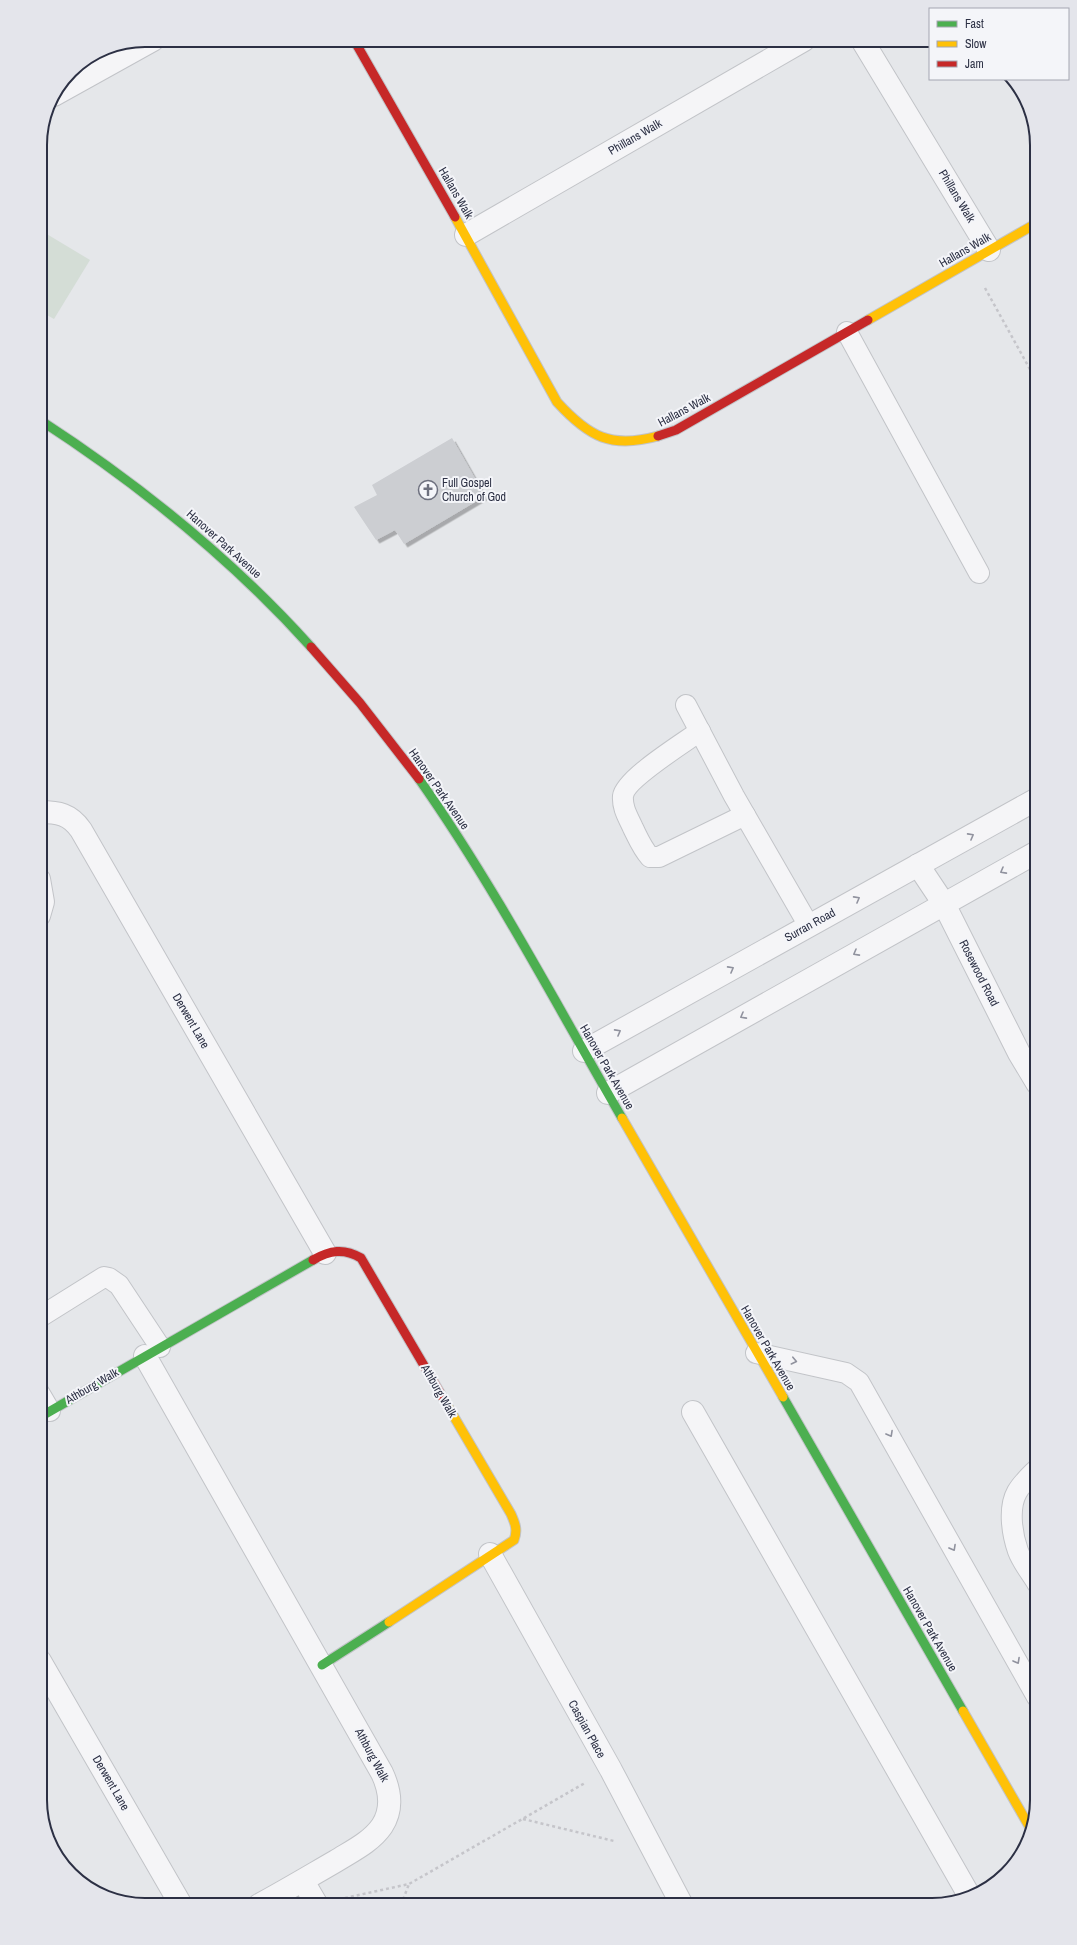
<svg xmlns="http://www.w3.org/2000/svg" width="1077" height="1945" viewBox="0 0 1077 1945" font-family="'Archivo Narrow',sans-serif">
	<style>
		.green { fill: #d4ddd6 }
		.building { fill: #ccced2; filter: url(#shadow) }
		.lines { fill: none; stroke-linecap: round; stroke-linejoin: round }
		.lane-casing { stroke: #c2c4c8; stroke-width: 22 }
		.street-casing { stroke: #c2c4c8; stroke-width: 24 }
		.fast-casing { stroke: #c2c4c8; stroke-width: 11 }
		.slow-casing { stroke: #c2c4c8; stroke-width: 11 }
		.jam-casing { stroke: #c2c4c8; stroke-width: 11 }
		.path { stroke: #c5c5ca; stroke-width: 2.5; stroke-dasharray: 3 3; stroke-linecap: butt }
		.lane { stroke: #f5f5f7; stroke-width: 20 }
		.street { stroke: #f5f5f7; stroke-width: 22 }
		.fast { stroke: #4caf50; stroke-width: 9 }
		.slow { stroke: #ffc107; stroke-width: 9 }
		.jam { stroke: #c62828; stroke-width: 9 }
		.oneway { stroke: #90929e }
		.labels { text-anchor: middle; stroke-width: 4; stroke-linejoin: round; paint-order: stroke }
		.street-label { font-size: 12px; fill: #2c3044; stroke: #f4f5f9 }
		.poi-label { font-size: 12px; fill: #2c3044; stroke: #f4f5f9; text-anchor: start }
		.rim { fill: none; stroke: #2c3044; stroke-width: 2 }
	</style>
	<defs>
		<filter id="shadow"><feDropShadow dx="3.5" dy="3.5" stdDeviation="0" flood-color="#0004"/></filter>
	</defs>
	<rect width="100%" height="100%" fill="#e5e7ea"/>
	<polygon class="green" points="40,230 90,260 54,319 40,311"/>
	<polygon class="building" points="452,438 485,496 404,544 395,530 376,540 354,507 377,495 372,485"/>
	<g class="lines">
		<defs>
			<g id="lane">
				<polyline points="847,332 979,573"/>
				<polyline points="686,705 734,796 809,926"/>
				<path d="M700 731C685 742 625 779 623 796 622 808 628 817 633 828 638 838 642 848 650 857H659L745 815"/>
				<polyline points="40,916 44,902 40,879"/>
				<polyline points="40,1317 104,1277 109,1278 119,1285 160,1347"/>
				<polyline points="756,1353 846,1373 859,1382 1037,1697"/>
				<polyline points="40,1394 50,1411"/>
				<path d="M1037 1583C1031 1573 1022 1562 1018 1551 1012 1534 1008 1508 1017 1492 1022 1483 1030 1476 1037 1469"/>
			</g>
			<g id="street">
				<polyline points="862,40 989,250"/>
				<polyline points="54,95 153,40"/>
				<polyline points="466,235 804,40"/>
				<path d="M40 812C58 812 70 814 81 830L325 1253"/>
				<polyline points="918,865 944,904 1019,1053 1037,1083"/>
				<polyline points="584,1051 1037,799"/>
				<polyline points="608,1093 1037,852"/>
				<path d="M145 1356 382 1773C390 1790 393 1809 382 1826 371 1842 352 1851 336 1861 310 1876 285 1891 259 1905"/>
				<polyline points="693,1412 970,1897"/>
				<polyline points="490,1554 611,1770 682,1905"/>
				<polyline points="40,1661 181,1905"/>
				<polyline points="303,1881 317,1905"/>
			</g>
			<g id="fast">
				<path d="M40 420C140 485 231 558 311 647"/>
				<path d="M419 779C495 887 556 1004 622 1118"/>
				<polyline points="783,1397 963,1711"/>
				<polyline points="40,1417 313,1260"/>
				<polyline points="322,1665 389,1622"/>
			</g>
			<g id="slow">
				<path d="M455 217 557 402C589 437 611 449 658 436"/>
				<polyline points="868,320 1037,223"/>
				<polyline points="622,1118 783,1397"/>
				<path d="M389 1622 514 1540C518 1530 515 1523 511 1514L443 1398"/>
				<polyline points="963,1711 1029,1826"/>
			</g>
			<g id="jam">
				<polyline points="354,40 455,217"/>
				<polyline points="658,436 676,430 868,320"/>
				<polyline points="311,647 360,703 419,779"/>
				<path d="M313 1260C330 1250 344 1248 361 1258L443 1398"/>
			</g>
		</defs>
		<use href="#lane" class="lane-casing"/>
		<use href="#street" class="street-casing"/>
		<use href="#fast" class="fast-casing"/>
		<use href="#slow" class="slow-casing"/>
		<use href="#jam" class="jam-casing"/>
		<g class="path">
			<polyline points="985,288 1037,382"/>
			<polyline points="523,1819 614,1841"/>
			<polyline points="345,1898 409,1884 585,1783"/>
			<polyline points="401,1905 409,1884"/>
		</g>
		<use href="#lane" class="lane"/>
		<use href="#street" class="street"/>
		<use href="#fast" class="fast"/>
		<use href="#slow" class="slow"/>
		<use href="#jam" class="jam"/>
	</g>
	<defs><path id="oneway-chevron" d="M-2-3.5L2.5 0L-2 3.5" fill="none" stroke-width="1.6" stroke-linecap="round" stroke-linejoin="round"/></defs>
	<g class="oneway">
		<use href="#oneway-chevron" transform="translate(971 836) rotate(-29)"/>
		<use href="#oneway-chevron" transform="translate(1003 871) rotate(151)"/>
		<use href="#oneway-chevron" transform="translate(857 899) rotate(-29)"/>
		<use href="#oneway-chevron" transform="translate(856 953) rotate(151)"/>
		<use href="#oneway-chevron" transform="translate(731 969) rotate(-29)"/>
		<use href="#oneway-chevron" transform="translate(743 1016) rotate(151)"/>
		<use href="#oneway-chevron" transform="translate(618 1032) rotate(-29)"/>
		<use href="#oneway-chevron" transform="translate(794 1361) rotate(13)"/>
		<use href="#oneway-chevron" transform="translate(890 1434) rotate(61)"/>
		<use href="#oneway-chevron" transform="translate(953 1548) rotate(61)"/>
		<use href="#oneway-chevron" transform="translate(1017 1661) rotate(61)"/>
	</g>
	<defs>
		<symbol id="church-ring" viewBox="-11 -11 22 22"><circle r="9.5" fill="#f4f5f9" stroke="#6d707e" stroke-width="1.5"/><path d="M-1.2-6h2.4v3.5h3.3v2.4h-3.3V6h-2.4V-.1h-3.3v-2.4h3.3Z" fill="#6d707e"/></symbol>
	</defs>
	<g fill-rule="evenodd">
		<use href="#church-ring" x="417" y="479" width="22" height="22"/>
	</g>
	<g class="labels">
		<g class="street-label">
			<text transform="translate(635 137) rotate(-30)" y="4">Phillans Walk</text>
			<text transform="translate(456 193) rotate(60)" y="4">Hallans Walk</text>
			<text transform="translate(957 196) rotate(59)" y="4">Phillans Walk</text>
			<text transform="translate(965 250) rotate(-30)" y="4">Hallans Walk</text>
			<text transform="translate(684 410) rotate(-28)" y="4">Hallans Walk</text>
			<text transform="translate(224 544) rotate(42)" y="4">Hanover Park Avenue</text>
			<text transform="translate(439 789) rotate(55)" y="4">Hanover Park Avenue</text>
			<text transform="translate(810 925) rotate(-29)" y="4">Surran Road</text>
			<text transform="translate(979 973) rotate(63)" y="4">Rosewood Road</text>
			<text transform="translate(191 1021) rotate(60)" y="4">Derwent Lane</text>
			<text transform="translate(607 1067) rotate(60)" y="4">Hanover Park Avenue</text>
			<text transform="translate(768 1348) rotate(60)" y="4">Hanover Park Avenue</text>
			<text transform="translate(92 1386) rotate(-30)" y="4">Athburg Walk</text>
			<text transform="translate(439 1391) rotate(60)" y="4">Athburg Walk</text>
			<text transform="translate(930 1629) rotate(60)" y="4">Hanover Park Avenue</text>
			<text transform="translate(587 1729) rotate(61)" y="4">Caspian Place</text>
			<text transform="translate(372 1755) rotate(62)" y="4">Athburg Walk</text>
			<text transform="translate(111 1783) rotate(60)" y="4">Derwent Lane</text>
		</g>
		<g class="poi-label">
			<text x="442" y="487">Full Gospel<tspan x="442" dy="14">Church of God</tspan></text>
		</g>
	</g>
	<path d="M0 0H1077V1945H0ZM145 47H932A98 98 0 0 1 1030 145V1800A98 98 0 0 1 932 1898H145A98 98 0 0 1 47 1800V145A98 98 0 0 1 145 47Z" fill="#e4e5eb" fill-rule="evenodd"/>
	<path class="rim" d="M145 47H932A98 98 0 0 1 1030 145V1800A98 98 0 0 1 932 1898H145A98 98 0 0 1 47 1800V145A98 98 0 0 1 145 47Z"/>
	<rect x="929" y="8" width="140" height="72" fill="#f4f5f9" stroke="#a4a6b1"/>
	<rect x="937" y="21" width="20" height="6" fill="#4caf50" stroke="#a4a6b1"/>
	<text x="965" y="28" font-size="12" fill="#2c3044">Fast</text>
	<rect x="937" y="41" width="20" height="6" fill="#ffc107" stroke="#a4a6b1"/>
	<text x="965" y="48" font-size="12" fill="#2c3044">Slow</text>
	<rect x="937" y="61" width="20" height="6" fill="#c62828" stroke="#a4a6b1"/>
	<text x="965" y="68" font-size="12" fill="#2c3044">Jam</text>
</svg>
